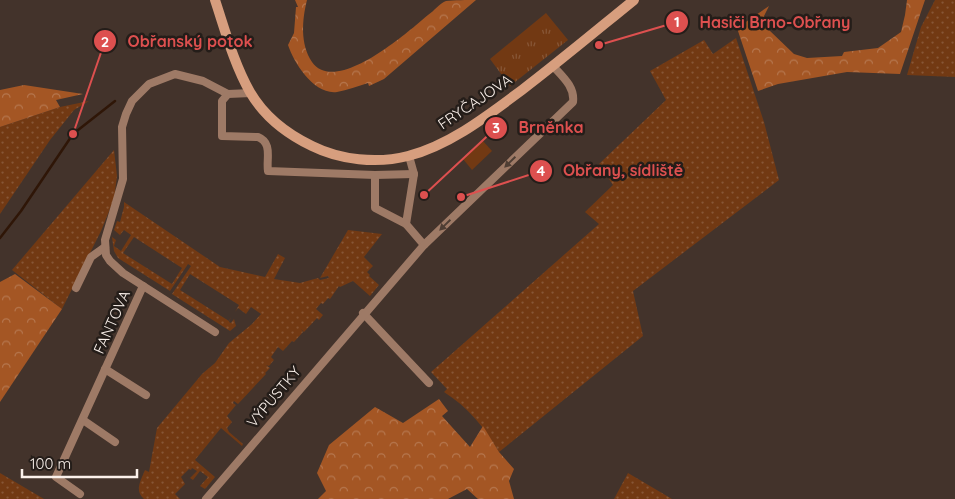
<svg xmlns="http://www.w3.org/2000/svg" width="955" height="499" viewBox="0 0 955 499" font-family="Quicksand,sans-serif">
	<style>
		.grass { fill: url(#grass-dots); fill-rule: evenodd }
		.forest { fill: url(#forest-crowns) }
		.park { fill: url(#park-tufts) }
		.pitch { fill: #723913 }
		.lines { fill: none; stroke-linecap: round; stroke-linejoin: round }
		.stream { stroke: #2f1607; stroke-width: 2.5 }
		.street { stroke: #9e7a66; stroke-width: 8 }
		.secondary { stroke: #d79e7e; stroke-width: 10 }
		.oneway { fill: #4f3e34 }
		.labels { text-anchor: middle; stroke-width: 5; stroke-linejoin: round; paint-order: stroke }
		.street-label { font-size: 15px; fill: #fbf1eb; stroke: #241d19 }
		.leader { fill: none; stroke: #dd504f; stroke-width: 2 }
		.callout-dot { fill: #dd504f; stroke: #241d19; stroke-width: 2 }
		.mark-label { font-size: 15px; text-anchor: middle; font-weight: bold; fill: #fff }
		.callout-label { font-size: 16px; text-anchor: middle; font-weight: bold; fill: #dd504f; stroke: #241d19; stroke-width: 5; stroke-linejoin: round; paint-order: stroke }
	</style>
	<defs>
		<pattern id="grass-dots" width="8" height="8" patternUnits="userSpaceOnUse" patternTransform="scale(1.25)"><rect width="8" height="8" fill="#723913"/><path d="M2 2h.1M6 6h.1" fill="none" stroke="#875636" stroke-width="1.8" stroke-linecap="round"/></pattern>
		<pattern id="forest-crowns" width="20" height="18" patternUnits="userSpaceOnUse" patternTransform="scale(1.25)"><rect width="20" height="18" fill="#a45624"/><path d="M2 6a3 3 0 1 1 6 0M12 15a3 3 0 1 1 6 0" fill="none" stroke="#b6774f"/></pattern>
		<pattern id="park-tufts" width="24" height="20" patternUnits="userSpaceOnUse" patternTransform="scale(1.25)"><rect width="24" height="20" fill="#723913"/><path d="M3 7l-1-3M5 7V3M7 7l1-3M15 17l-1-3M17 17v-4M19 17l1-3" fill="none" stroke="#875636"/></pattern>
	</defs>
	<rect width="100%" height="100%" fill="#43332b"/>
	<g class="grass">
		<polygon points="935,0 955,0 955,77 907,75 921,27"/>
		<path d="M736 38 764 122 779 180 633 291 643 336 499 452C484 427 469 408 444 392L447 389 431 372 599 224 585 212 613 185 599 164 666 100 650 71 704 40 713 54Z"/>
		<polygon points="89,101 74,110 50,140 0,214 0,127 60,107"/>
		<polygon points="114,150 117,176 114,199 101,231 62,309 12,270"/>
		<path d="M124 202 220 267 265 277 278 254 285 258 274 279 300 283 318 278 320 280 329 278 328 276 320 278 348 230 382 234 364 257 373 266 367 272 370 275 369 276 379 285 370 296 353 281 340 287 339 286 330 299 328 298 323 304 321 303 316 309 323 315 319 320 317 318 304 332 301 329 303 332 294 342 292 341 283 351 278 347 271 357 274 360 269 366 266 365 270 368 265 373 266 374 238 404 234 401 233 403 236 405 227 416 232 422 227 428 229 432 243 444 242 446 221 428 195 460 215 477 205 489 200 486 208 477 200 471 193 480 190 478 197 471 192 468 191 470 189 469 181 477 185 484 175 494 180 499H144C134 491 141 480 145 470L149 472 157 428 202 374 215 363 229 343 252 324 261 314 251 307 246 314 238 308 235 312 239 305 190 274 180 290 229 321 231 317 229 322 231 323 234 319 236 326 230 331 172 294 191 266 188 264 170 291 118 258 114 251 112 237 116 240 114 246 121 251 131 235 124 230 120 235 114 230 117 221 120 222 124 207ZM134 237 182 268 172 284 123 253Z"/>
		<polygon points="0,473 44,499 0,499"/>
		<polygon points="628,473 672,499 614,499"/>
	</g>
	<g class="forest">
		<path d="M295 0H307C302 20 300 44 312 62 336 96 408 32 428 15 434 11 440 3 446 1 453 0 468 0 476 0L384 79 369 86 368 83C358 86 347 90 337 92 314 95 294 63 288 45L294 33 296 7H298Z"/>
		<polygon points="907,0 925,0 900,74 847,72 778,84 758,91 737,28 769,6 764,16 769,30 794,54 807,58 842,56 844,52 878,48 901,32 905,15"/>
		<polygon points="24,85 83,94 56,100 60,107 0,127 0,90"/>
		<polygon points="15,274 62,309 0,402 0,282"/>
		<polygon points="439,399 448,411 442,416 470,447 483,426 499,452 514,469 509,481 514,499 478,499 467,489 448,499 318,499 326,491 317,473 329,445 375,407 403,423"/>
	</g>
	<polygon class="park" points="546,13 568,40 510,86 490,59"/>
	<polygon class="pitch" points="483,141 492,151 472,170 463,159"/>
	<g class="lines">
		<polyline class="stream" points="0,238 21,211 73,134 115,101"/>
		<g class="street">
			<path d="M251 93 228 94 222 101V136L258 137C273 143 266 159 268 171L375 175 414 174"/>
			<polyline points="409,156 414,174 406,224 424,245"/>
			<polyline points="375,175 375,208 406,224"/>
			<polyline points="76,288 91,257 105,247"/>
			<polyline points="363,313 429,383"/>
			<polyline points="215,332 123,273 110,261 106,255 105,240 123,179 122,127 126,114 132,101 149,84 175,74 203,81 228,94"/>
			<polyline points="105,369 146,395"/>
			<polyline points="83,420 115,442"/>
			<polyline points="80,494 56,477 143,286"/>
			<path d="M206 499 424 245 573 102C575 87 563 77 553 66"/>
		</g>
		<path class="secondary" d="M215 0C225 30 234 64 250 92 264 116 287 134 312 146 340 160 377 164 408 156 450 145 487 116 522 90 560 61 597 30 634 0"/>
	</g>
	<defs><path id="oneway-solid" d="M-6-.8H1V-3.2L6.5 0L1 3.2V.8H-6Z" transform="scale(1.25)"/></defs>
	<g class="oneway">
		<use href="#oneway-solid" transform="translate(510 162) rotate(136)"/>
		<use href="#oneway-solid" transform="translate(445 225) rotate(136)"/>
	</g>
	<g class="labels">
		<g class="street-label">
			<text transform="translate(475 102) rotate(-34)" y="5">FRYČAJOVA</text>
			<text transform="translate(112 322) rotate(-66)" y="5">FANTOVA</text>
			<text transform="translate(274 397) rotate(-50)" y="5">VÝPUSTKY</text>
		</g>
	</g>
	<path class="leader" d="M599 45L677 22M73 134L105 41M424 195L496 128M461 197L541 171"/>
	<g class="callout-dot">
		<circle cx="599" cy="45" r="5"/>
		<circle cx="73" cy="134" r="5"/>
		<circle cx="424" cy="195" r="5"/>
		<circle cx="461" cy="197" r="5"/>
		<circle cx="677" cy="22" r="12"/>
		<circle cx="105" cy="41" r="12"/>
		<circle cx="496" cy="128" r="12"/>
		<circle cx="541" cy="171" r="12"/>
	</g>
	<g class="mark-label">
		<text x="677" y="27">1</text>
		<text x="105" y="47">2</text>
		<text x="496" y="133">3</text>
		<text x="541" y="176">4</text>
	</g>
	<g class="callout-label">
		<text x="775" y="28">Hasiči Brno-Obřany</text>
		<text x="190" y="47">Obřanský potok</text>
		<text x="551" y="133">Brněnka</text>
		<text x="623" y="176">Obřany, sídliště</text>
	</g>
	<path d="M22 469v8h115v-8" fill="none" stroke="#fbf1eb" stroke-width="2.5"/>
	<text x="30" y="469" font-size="15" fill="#fbf1eb" stroke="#241d19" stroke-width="4" paint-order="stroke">100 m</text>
</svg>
